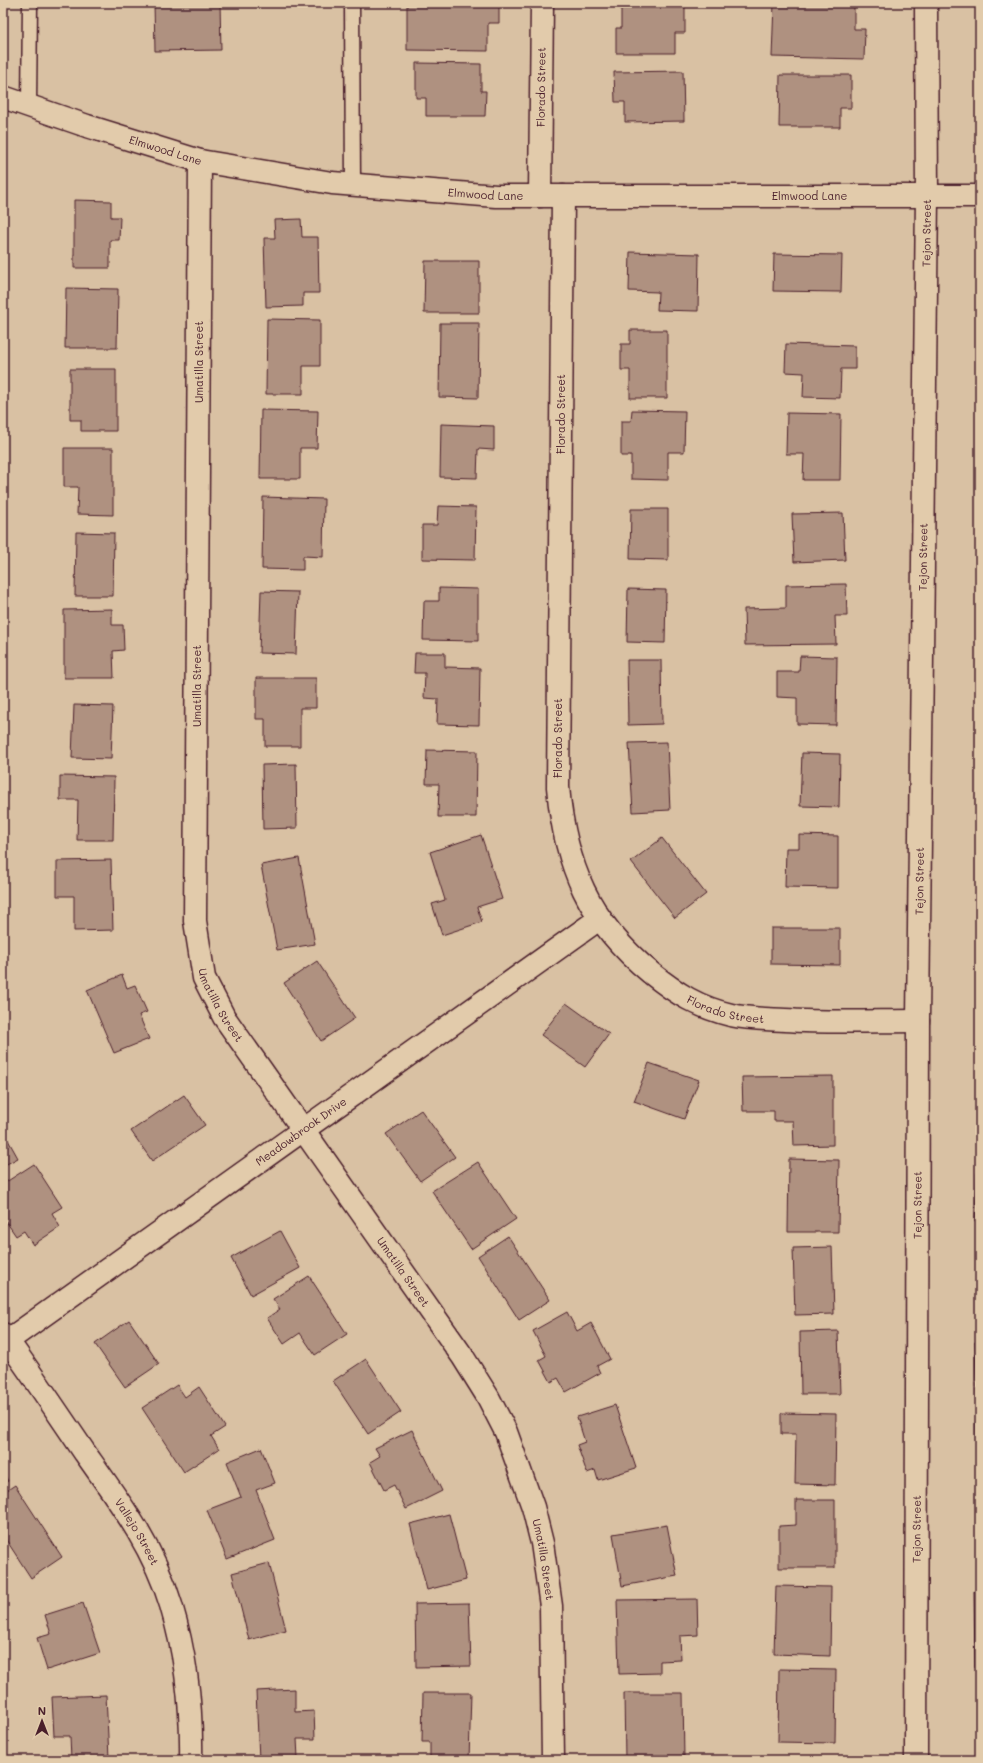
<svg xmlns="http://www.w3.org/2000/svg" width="983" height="1763" viewBox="0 0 983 1763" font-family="Mali,sans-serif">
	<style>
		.building { fill: #af9180; stroke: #4a1f2b }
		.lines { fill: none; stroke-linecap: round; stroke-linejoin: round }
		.lane-casing { stroke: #4a1f2b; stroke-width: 17 }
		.street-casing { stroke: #4a1f2b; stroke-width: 25 }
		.lane { stroke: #e2cbab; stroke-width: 14 }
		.street { stroke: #e2cbab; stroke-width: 22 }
		.labels { text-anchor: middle; stroke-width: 3; stroke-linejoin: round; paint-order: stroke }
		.street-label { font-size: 11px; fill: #4a1f2b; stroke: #e2cbab }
	</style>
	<rect width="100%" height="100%" fill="#d9c1a3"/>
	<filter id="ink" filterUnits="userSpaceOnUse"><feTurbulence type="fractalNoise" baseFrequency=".025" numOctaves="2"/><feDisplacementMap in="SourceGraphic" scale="8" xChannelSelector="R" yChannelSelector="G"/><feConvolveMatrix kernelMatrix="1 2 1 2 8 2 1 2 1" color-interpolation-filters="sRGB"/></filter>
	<g filter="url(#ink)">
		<g class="building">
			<polygon points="154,3 220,3 221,50 155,51"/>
			<polygon points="407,3 499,3 499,23 488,23 488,51 407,50"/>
			<polygon points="621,3 685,3 685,33 675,33 675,53 616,53 616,28 621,28"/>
			<polygon points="774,3 854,3 854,29 865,29 864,59 772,57"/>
			<polygon points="416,63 481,64 481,91 486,91 485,116 426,116 426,98 416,98"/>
			<polygon points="683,71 684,121 625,122 625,102 615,102 614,72"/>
			<polygon points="780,75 851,75 851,108 840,108 840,127 779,127"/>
			<polygon points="74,200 111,201 111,217 120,217 119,240 110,240 110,268 74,268"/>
			<polygon points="301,219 302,237 318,237 319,293 303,293 303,306 266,307 264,238 275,238 274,220"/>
			<polygon points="630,252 699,254 698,311 657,310 658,292 629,291"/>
			<polygon points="774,254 842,255 841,292 773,291"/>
			<polygon points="425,261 479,261 479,313 424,313"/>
			<polygon points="66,288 118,289 117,348 65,348"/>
			<polygon points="267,319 320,320 320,366 303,366 303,394 266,394"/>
			<polygon points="440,323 479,323 478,398 439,397"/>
			<polygon points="630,330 667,330 667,398 630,398 630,370 621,370 621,344 630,344"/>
			<polygon points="786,344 855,346 855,369 841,369 840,398 803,397 804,373 785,372"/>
			<polygon points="70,369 116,369 116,431 81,431 81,420 70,420"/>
			<polygon points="261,410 318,411 317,448 300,448 300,479 260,479"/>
			<polygon points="632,410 685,411 684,452 668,452 668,480 631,479 631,456 621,456 621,421 631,421"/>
			<polygon points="787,413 841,414 840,480 803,480 804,454 786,454"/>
			<polygon points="441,424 494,426 494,450 478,449 477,478 440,477"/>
			<polygon points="64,448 113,448 113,515 77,514 78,487 64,487"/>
			<polygon points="263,497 324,499 323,557 303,556 303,570 262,569"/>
			<polygon points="438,506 476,507 475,560 422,559 422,525 437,525"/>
			<polygon points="631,509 668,509 668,560 630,559"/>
			<polygon points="843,513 845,560 794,562 792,514"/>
			<polygon points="76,532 114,533 113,596 75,596"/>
			<polygon points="846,584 847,616 835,616 836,644 745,645 744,609 786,608 786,585"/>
			<polygon points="439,588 478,589 478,641 423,640 424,601 439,601"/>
			<polygon points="628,589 666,590 665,643 627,642"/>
			<polygon points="261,591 298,592 296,654 259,653"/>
			<polygon points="112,609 112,625 123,625 124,650 113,651 114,678 64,678 64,610"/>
			<polygon points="415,653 445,653 445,667 480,668 479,725 437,724 438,699 424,698 425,673 414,673"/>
			<polygon points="800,656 837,657 836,725 797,724 797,698 777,697 777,672 799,672"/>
			<polygon points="627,660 661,660 662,724 628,725"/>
			<polygon points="256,678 316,678 316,708 300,708 300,746 265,746 265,719 256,719"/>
			<polygon points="74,705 113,706 111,759 72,758"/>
			<polygon points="667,742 670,810 633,812 629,743"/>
			<polygon points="980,749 980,810 978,810"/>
			<polygon points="427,750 477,751 476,817 438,817 439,784 426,784"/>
			<polygon points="802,753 840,754 839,807 800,806"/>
			<polygon points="296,764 297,828 263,829 262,765"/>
			<polygon points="60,776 114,777 113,840 77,840 78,800 60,800"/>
			<polygon points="481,835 502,899 477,907 482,922 442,935 432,904 445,900 430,852"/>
			<polygon points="799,835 838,836 838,888 785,887 786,848 799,848"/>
			<polygon points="662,838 706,894 675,918 631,862"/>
			<polygon points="299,858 315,944 277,950 261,865"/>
			<polygon points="111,860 113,930 74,931 74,896 57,896 57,861"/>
			<rect x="978" y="919" width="2" height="60"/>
			<polygon points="771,928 840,928 840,965 771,964"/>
			<polygon points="317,961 355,1018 321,1041 284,983"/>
			<polygon points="122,975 127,988 135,985 147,1012 139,1015 149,1039 114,1053 87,990"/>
			<polygon points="566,1003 609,1034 585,1067 541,1035"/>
			<polygon points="649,1063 699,1080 684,1119 634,1101"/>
			<polygon points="833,1076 833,1145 794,1146 793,1121 774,1121 774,1111 743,1111 742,1077"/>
			<polygon points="184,1095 205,1125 152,1161 131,1131"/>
			<polygon points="421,1110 455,1157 420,1181 386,1134"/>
			<polygon points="3,1131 18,1158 3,1166"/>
			<polygon points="789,1159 839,1160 838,1232 788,1232"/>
			<polygon points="478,1162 516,1219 471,1249 432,1191"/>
			<polygon points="34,1164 62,1207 52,1213 60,1227 33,1245 24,1231 16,1236 3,1217 3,1184"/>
			<polygon points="977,1173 980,1173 980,1221 975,1221"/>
			<polygon points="280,1231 300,1268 251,1295 231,1258"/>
			<polygon points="508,1236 550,1300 519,1320 478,1256"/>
			<polygon points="832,1247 834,1314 795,1315 793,1248"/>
			<polygon points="978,1255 980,1255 980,1316"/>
			<polygon points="309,1276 347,1334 315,1355 300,1333 284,1344 267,1318 280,1309 273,1299"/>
			<polygon points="567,1312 577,1331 591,1323 610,1359 597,1366 600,1373 566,1392 558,1378 551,1382 539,1360 546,1356 533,1331"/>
			<polygon points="129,1320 159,1364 125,1387 95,1344"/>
			<polygon points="838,1331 840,1394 801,1394 800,1332"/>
			<polygon points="975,1342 980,1342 980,1413 977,1413"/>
			<polygon points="366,1359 401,1412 368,1434 333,1381"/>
			<polygon points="177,1385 185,1397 199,1387 225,1427 211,1436 219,1449 184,1472 142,1408"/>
			<polygon points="615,1405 636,1468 598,1480 595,1470 587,1473 577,1445 585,1442 577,1417"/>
			<polygon points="781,1413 836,1414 835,1485 795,1484 796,1434 781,1434"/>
			<polygon points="976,1423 980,1423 980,1484 977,1484"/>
			<polygon points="412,1430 442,1491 406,1509 394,1485 384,1490 370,1462 380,1456 375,1448"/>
			<polygon points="261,1448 275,1483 256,1490 275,1540 227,1559 207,1510 241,1497 227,1462"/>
			<polygon points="3,1472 8,1481 3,1484"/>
			<polygon points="15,1485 62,1557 31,1578 3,1535 3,1493"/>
			<polygon points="796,1500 835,1500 835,1568 779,1568 779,1526 796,1525"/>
			<polygon points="449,1514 466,1580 427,1590 410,1524"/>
			<polygon points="667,1525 677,1576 622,1586 613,1534"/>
			<polygon points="269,1563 286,1630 249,1640 232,1573"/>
			<polygon points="776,1586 831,1587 830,1656 774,1654"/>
			<polygon points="974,1591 980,1591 980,1667 975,1667"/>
			<polygon points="697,1599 698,1635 680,1636 681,1660 660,1661 660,1673 619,1674 617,1600"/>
			<polygon points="83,1603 100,1653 47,1670 37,1638 51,1634 45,1615"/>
			<polygon points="469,1603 471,1666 416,1667 415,1604"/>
			<polygon points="779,1669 836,1670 835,1743 778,1742"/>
			<polygon points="980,1679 980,1747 978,1747 978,1680"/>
			<polygon points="295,1689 295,1712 314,1711 315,1739 297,1739 298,1758 259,1760 256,1691"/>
			<polygon points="423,1693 471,1693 469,1760 430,1760 430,1742 422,1742"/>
			<polygon points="624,1693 683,1693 684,1760 625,1760"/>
			<polygon points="106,1695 109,1758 71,1759 70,1736 54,1736 52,1697"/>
		</g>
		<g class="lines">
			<defs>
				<g id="lane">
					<polyline points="352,3 353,185"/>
					<polyline points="29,106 30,3"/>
				</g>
				<g id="street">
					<path id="s1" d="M3 97 87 126 200 161 332 183 496 196H980"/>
					<path id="s2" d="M200 161 195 921 204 978 224 1017 463 1357 488 1397 506 1432 533 1507 542 1543 551 1606 553 1760"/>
					<path id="s3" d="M540 196 542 3"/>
					<path id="s4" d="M563 196 558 787C565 866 589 922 651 973 677 994 698 1007 731 1015 749 1019 767 1019 785 1020 829 1023 874 1021 918 1021"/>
					<path id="s5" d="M3 1334C31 1373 58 1413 85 1453 119 1501 154 1548 171 1605 186 1655 192 1708 191 1760"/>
					<path id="s6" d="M3 1344 599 919"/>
					<path id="s7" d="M916 1760 918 1021 927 196 926 3"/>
				</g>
			</defs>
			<use href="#lane" class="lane-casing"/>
			<use href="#street" class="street-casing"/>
			<use href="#lane" class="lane"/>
			<use href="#street" class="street"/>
		</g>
	</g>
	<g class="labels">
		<g class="street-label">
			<text dy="4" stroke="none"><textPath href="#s3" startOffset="109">Florado Street</textPath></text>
			<text dy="4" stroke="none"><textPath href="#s1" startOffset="171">Elmwood Lane</textPath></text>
			<text dy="4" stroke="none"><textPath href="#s1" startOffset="495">Elmwood Lane</textPath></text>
			<text dy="4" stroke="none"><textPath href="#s1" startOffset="819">Elmwood Lane</textPath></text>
			<text dy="4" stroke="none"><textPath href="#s7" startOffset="1527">Tejon Street</textPath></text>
			<text transform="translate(199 362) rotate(-90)" y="4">Umatilla Street</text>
			<text transform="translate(561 414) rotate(-90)" y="4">Florado Street</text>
			<text dy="4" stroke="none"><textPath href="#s7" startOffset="1203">Tejon Street</textPath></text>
			<text transform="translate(197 686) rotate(-90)" y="4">Umatilla Street</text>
			<text transform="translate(558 738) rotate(-90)" y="4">Florado Street</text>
			<text dy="4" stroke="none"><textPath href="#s7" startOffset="879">Tejon Street</textPath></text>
			<text dy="4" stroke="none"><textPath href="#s2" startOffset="849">Umatilla Street</textPath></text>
			<text dy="4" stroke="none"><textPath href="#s4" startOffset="890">Florado Street</textPath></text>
			<text dy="4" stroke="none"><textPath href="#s6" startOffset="366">Meadowbrook Drive</textPath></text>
			<text dy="4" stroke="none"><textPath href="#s7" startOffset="555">Tejon Street</textPath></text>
			<text dy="4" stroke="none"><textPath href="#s2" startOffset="1173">Umatilla Street</textPath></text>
			<text dy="4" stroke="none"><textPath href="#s7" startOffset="231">Tejon Street</textPath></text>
			<text dy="4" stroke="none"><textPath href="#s5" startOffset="239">Vallejo Street</textPath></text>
			<text dy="4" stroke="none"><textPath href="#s2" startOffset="1497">Umatilla Street</textPath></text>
		</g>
	</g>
	<rect width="983" height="1763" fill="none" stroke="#e2cbab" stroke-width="16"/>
	<rect x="8" y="8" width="967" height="1747" fill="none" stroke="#4a1f2b" stroke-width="1.5" filter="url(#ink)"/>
	<g transform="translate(42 1721)" stroke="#e2cbab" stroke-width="3" paint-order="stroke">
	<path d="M0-3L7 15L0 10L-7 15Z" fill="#4a1f2b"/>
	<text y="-6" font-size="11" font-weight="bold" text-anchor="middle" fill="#4a1f2b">N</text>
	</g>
</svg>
